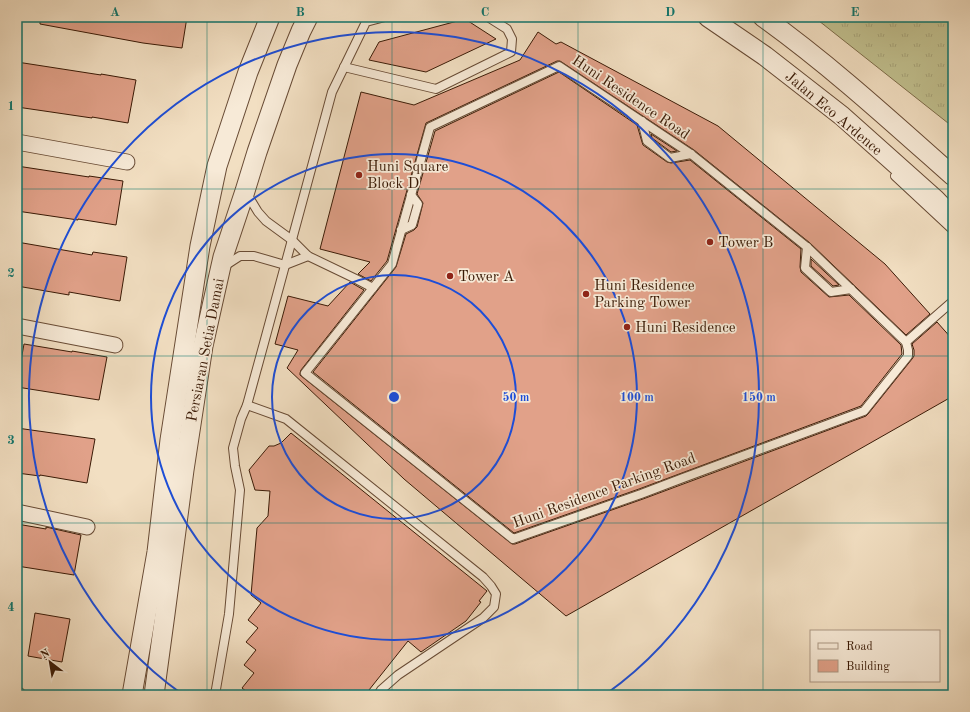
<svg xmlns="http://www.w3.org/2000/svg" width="970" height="712" viewBox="0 0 970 712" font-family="'Old Standard TT',serif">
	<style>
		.grass { fill: url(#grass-tufts); stroke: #7e6d4a }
		.building { fill: #e1a189; stroke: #3a1a06 }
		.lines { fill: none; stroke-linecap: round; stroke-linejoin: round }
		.service-casing { stroke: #684b35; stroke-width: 10 }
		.minor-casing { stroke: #684b35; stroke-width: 17 }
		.tertiary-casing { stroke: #684b35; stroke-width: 21 }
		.service { stroke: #f7ead7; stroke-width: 8 }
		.minor { stroke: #f7ead7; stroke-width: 15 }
		.tertiary { stroke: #f7ead7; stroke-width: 19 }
		.grid { fill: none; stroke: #0f766e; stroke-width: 1; stroke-opacity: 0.55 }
		.ring { fill: none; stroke: #1d4ed8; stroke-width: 2 }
		.poi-dot { fill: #8f2418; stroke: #f7ead7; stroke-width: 1.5 }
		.labels { text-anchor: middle; stroke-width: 3.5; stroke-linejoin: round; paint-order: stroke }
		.street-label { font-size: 15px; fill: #3a1a06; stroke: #f7ead7 }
		.poi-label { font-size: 15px; fill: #3a1a06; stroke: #f7ead7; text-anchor: start }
		.centre { fill: #1d4ed8; stroke: #f7ead7; stroke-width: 2 }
		.ring-label { font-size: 12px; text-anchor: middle; font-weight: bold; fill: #1d4ed8; stroke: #f7ead7; stroke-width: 3.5; stroke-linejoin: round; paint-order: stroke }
		.neatline { fill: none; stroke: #0f766e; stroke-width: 1.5 }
		.grid-label { font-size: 13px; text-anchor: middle; font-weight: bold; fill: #0f766e }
	</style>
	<defs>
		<pattern id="grass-tufts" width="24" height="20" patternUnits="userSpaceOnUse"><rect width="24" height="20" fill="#c1c08f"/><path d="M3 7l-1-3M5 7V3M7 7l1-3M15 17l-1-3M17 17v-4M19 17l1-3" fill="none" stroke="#a7a47a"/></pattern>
	</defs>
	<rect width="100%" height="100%" fill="#f2dfc2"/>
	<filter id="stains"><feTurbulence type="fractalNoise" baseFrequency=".005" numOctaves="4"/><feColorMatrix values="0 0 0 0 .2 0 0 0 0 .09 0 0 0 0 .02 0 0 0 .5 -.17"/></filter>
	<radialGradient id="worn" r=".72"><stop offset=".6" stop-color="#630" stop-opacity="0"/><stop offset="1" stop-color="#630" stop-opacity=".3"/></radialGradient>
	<polygon class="grass" points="814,17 953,17 953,127"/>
	<g class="building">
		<polygon points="40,17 187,17 182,48 143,43 40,24"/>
		<polygon points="465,19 496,39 426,72 369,60 379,42"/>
		<polygon points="538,32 556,44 561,42 718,126 885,264 930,314 906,335 810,243 694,150 560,61 557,61 426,123 387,261 371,281 358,274 370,262 320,249 361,92 414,105 520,60"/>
		<polygon points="17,62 101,75 101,74 136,80 128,123 92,117 92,118 17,107"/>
		<polygon points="559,72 637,125 642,142 643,145 667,162 671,163 690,160 801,249 800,267 801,272 829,297 849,295 901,345 902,354 861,406 639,489 514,533 313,372 396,267 406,234 414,230 417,227 423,203 417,194 435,131"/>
		<polygon points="651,134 677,151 671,152 652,138"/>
		<polygon points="17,166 89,177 89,176 123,181 116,225 78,219 78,220 17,211"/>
		<polygon points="17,242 92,255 93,252 127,257 120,301 69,292 69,295 17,286"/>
		<polygon points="811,259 839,285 833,286 811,266"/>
		<polygon points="350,282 364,290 301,370 300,373 300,375 512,544 515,544 643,499 866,416 868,414 912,359 914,356 914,350 912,344 937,322 953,340 953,396 566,616 404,479 287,368 298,350 275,344 288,296 328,306"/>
		<polygon points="24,344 72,352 72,351 107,357 99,400 17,387 17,383"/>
		<polygon points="17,428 95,439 87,483 40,475 40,476 17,473"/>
		<polygon points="291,433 487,591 479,601 481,602 466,621 421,652 408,641 365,695 251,695 242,688 254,673 244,665 256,650 246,642 258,628 248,620 261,603 251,595 257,528 268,516 270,491 255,490 249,470 269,446 274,446 281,443"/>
		<polygon points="17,524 46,529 46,527 81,535 74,575 17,566"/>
		<polygon points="35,613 70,619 62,662 28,656"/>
	</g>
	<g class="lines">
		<defs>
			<g id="service">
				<polygon points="559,66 691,154 807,247 906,342 908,350 908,356 864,411 683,478 641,494 513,539 305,373 392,264 430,127"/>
				<polyline points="344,67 436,89 511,52 512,39 507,29 488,17"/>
				<polyline points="642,121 647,141 670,158 691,154"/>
				<polyline points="895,176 953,230"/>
				<polyline points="247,194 258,212 266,221 292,240 308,256 356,279 373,288"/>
				<polyline points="401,230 412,225 418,204 411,195"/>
				<polyline points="807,247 805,268 831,292 851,289"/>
				<polyline points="223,267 240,256 254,256 285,265 308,256"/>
				<polyline points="906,342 953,301"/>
				<polyline points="247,405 286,419 483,577 491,586 496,594 494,607 483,618 398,675 381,690 378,695"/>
				<polyline points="215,695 229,614 240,490 235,466 233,448 241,419 247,405 264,343 332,92 366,22 385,17"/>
			</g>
			<g id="minor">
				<polyline points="17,142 127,162"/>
				<polyline points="17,326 115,345"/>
				<polyline points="17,512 87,527"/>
				<polyline points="17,695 18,695"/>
			</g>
			<g id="tertiary">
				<polyline points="708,17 765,56 842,116 935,199 953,218"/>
				<path d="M763 17C830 65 891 121 953 176"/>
				<polyline points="132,695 157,552 170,440 200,246 217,166 248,72 270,17"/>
				<polyline points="154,695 165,614 184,470 203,346 223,257 245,191 257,152 287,65 301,31 308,17"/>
			</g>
		</defs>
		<use href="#service" class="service-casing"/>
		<use href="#minor" class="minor-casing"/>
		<use href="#tertiary" class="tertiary-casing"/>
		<use href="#service" class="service"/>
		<use href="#minor" class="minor"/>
		<use href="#tertiary" class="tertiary"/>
	</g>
	<path class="grid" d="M207 17V695M392 17V695M578 17V695M763 17V695M17 189H953M17 356H953M17 523H953"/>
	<g class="ring">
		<circle cx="394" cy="397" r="122"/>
		<circle cx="394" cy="397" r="243"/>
		<path d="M182 694A365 365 0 1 1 606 694"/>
	</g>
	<g class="poi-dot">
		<circle cx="359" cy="175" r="4"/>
		<circle cx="710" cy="242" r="4"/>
		<circle cx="450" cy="276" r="4"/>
		<circle cx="586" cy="294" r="4"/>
		<circle cx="627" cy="327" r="4"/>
	</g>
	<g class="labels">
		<g class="street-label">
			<text transform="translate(631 97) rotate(34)" y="5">Huni Residence Road</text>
			<text transform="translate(834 113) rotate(40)" y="5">Jalan Eco Ardence</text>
			<text transform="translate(205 350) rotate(-79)" y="5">Persiaran Setia Damai</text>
			<text transform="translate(604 490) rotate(-20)" y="5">Huni Residence Parking Road</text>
		</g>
		<g class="poi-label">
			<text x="367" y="171">Huni Square<tspan x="367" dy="17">Block D</tspan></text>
			<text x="718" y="247">Tower B</text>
			<text x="458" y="281">Tower A</text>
			<text x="594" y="290">Huni Residence<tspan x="594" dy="17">Parking Tower</tspan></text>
			<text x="635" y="332">Huni Residence</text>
		</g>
	</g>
	<circle cx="394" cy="397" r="6" class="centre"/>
	<g class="ring-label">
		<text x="516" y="401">50 m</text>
		<text x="637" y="401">100 m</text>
		<text x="759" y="401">150 m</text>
	</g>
	<rect width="970" height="712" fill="none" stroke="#f2dfc2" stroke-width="44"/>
	<rect x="810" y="630" width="130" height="52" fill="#f7ead7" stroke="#ab9783"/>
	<rect x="818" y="643" width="20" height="6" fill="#f7ead7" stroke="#ab9783"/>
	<text x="846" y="650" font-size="12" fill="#3a1a06">Road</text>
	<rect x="818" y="660" width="20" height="12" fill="#e1a189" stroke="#ab9783"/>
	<text x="846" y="670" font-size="12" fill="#3a1a06">Building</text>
	<g transform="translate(50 662) rotate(329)" stroke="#f7ead7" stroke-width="3" paint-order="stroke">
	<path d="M0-3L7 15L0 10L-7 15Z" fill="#3a1a06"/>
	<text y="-6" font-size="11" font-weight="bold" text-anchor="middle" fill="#3a1a06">N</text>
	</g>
	<rect x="22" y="22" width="926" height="668" class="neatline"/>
	<g class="grid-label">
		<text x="115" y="16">A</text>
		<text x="300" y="16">B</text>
		<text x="485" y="16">C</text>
		<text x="670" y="16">D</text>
		<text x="855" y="16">E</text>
		<text x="11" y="110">1</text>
		<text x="11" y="277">2</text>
		<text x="11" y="444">3</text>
		<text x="11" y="611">4</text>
	</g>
	<rect width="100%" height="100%" filter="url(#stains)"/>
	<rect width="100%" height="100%" fill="url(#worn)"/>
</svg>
